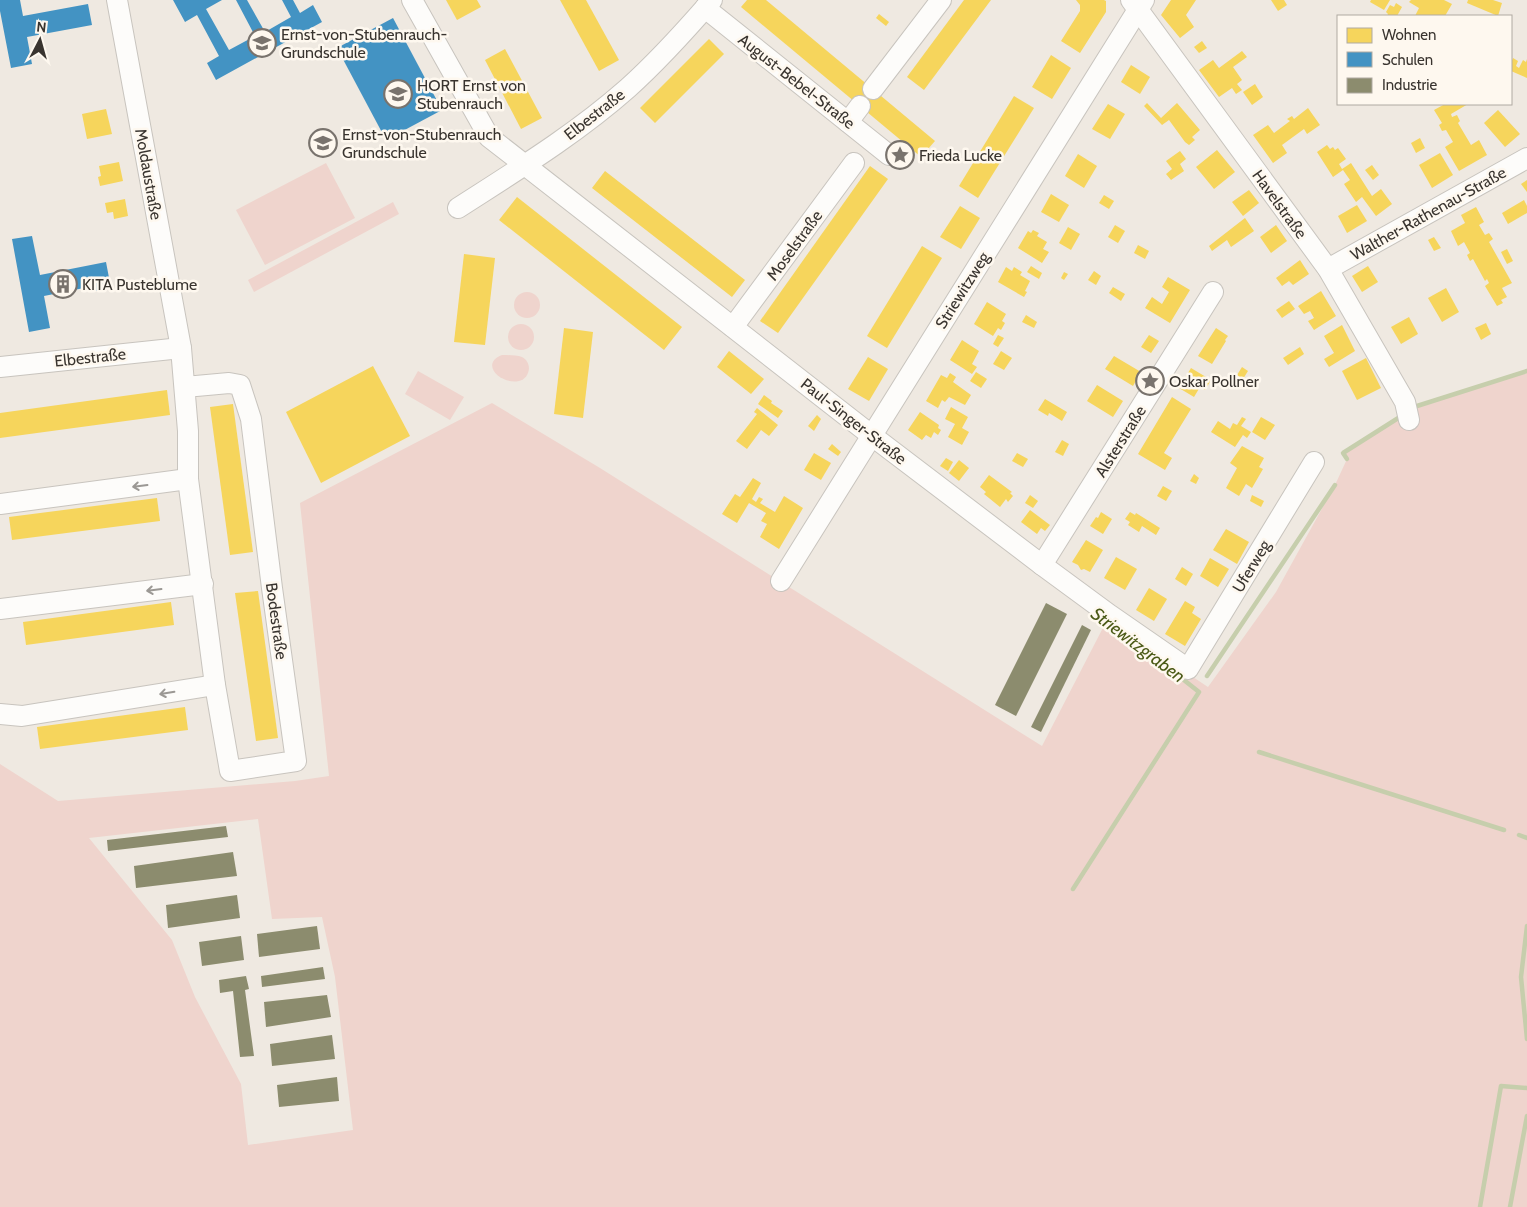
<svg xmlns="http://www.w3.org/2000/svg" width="1527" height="1207" viewBox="0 0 1527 1207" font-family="Cabin,sans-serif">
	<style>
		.green { fill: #efd4cd; fill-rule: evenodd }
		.homes { fill: #f6d55c }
		.schools { fill: #4393c3 }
		.industry { fill: #8c8c6e }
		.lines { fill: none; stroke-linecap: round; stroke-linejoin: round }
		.stream { stroke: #c6ceac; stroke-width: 4.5 }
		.minor-casing { stroke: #c8c4be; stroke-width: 22 }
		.minor { stroke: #fdfcfa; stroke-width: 20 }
		.oneway { stroke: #9b9894 }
		.labels { text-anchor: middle; stroke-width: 5; stroke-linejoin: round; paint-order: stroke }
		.poi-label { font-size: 16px; fill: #39342f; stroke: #fef8ef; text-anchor: start }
		.street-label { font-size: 16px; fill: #39342f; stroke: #fef8ef }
		.water-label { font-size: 18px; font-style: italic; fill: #4b5a17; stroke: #fef8ef }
	</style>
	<rect width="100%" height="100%" fill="#efe9e1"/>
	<g class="green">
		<polygon points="326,163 355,218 265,265 236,210"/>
		<polygon points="393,202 399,214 254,292 248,280"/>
		<circle cx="527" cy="305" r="13"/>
		<circle cx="521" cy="337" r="13"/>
		<path d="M502 355C508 355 516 355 522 357 533 363 530 378 519 381 501 385 479 364 502 355Z"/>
		<polygon points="418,371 464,397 450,420 405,394"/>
		<path d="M1527 371V1207H0V764L58 801 295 781 329 776 300 503 492 403 600 468 1042 746 1107 620 1208 687 1276 592 1335 485 1347 459 1343 453 1417 406ZM258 819 272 919 322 917 335 977 353 1130 248 1145 241 1084 195 997 172 940 89 838Z"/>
	</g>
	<g class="homes">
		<polygon points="446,0 477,0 481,7 457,20"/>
		<polygon points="560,0 586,0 619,60 599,71"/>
		<polygon points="747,0 766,0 935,141 921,157 741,7"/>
		<polygon points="964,0 991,0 924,90 907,77"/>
		<polygon points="1076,0 1104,0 1106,1 1106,12 1080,53 1061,41 1080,11 1080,5"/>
		<polygon points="1171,0 1196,0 1186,15 1194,27 1180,38 1161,15"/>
		<polygon points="1271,0 1284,0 1287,5 1278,11"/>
		<polygon points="1371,0 1390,0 1384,10 1370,2"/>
		<polygon points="1411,0 1444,0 1452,4 1445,16 1415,16 1419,8 1409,2"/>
		<polygon points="1468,0 1493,0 1502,3 1498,16 1467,3"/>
		<polygon points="1396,3 1402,7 1397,16 1387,16 1388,14 1386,12 1390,5 1394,7"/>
		<polygon points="879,14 889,22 886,26 876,18"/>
		<polygon points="709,39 724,54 655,123 640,108"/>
		<polygon points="1202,41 1207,48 1199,53 1194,47"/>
		<polygon points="505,49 542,118 521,129 485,60"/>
		<polygon points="1242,51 1247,57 1233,67 1242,80 1237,84 1242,90 1236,94 1232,88 1219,97 1199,70 1213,60 1219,68"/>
		<polygon points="1051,55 1071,68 1052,99 1032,87"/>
		<polygon points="1513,58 1518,61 1516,66 1519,68 1523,60 1526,62 1527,59 1527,78 1511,71 1511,63"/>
		<polygon points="1131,65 1150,77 1140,94 1121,82"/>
		<polygon points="1255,84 1263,97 1252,105 1243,92"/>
		<polygon points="1014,96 1034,108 978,198 959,186"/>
		<polygon points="1147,103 1161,118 1177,103 1200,130 1192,137 1195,140 1189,145 1185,142 1169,120 1162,125 1144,106"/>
		<polygon points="1108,104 1125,114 1110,139 1092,129"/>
		<polygon points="1445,104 1468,104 1451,114 1452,117 1457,115 1460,121 1458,123 1471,145 1479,140 1487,155 1459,171 1445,147 1453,142 1446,130 1442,131 1439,125 1442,123 1434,110"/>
		<polygon points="1308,108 1320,125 1307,134 1304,129 1282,145 1287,153 1273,163 1253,135 1268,125 1274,133 1290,121 1287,119 1292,116 1294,119"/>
		<polygon points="106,109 112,134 87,139 82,114"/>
		<polygon points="1498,110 1520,134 1505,147 1484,123"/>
		<polygon points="1420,138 1425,148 1416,153 1411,143"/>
		<polygon points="1327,145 1330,149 1333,147 1335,150 1338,148 1346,159 1339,164 1342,169 1351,163 1372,196 1381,189 1392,204 1376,216 1362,197 1356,202 1344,184 1350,180 1343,170 1333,177 1317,152"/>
		<polygon points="1217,150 1235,172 1214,189 1196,167"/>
		<polygon points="1180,151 1186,159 1180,164 1184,171 1171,180 1166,174 1172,169 1166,161"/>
		<polygon points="1440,153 1453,175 1432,188 1419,165"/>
		<polygon points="1078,154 1097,166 1084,188 1065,176"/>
		<polygon points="119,162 123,181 100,186 98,177 101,176 99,166"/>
		<polygon points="1372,165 1379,175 1373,180 1365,170"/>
		<polygon points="870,166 888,179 778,333 760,321"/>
		<polygon points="605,171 745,280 732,297 592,188"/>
		<polygon points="1527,180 1527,192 1521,184"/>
		<polygon points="1249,190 1259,203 1243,216 1232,202"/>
		<polygon points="1051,194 1069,205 1059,222 1041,212"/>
		<polygon points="1104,195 1114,201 1109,209 1099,203"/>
		<polygon points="517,197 682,327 664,350 499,220"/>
		<polygon points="125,199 128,216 114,219 113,212 107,213 105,203"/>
		<polygon points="1524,200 1527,206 1527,213 1508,224 1502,213"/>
		<polygon points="1357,205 1367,221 1347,233 1338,216"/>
		<polygon points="960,206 980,218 961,249 940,237"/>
		<polygon points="1476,207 1484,222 1479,225 1485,235 1489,233 1493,239 1489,242 1512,283 1502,288 1507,297 1501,300 1503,303 1497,306 1485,286 1489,283 1487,279 1485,281 1473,259 1470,261 1467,255 1470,253 1464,242 1458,246 1451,231 1465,223 1461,215"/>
		<polygon points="1245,218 1254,231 1231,247 1227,240 1212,251 1209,246"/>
		<polygon points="1115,225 1125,231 1118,243 1108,237"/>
		<polygon points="1276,225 1287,241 1271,253 1260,237"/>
		<polygon points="1068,227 1080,234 1071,250 1059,243"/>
		<polygon points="1033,230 1039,233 1037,236 1047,242 1043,249 1049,252 1042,263 1018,248 1028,231 1031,233"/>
		<polygon points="1434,237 1441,248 1434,251 1428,240"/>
		<polygon points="1138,245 1149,251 1145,259 1134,253"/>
		<polygon points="922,246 942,258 887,348 867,336"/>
		<polygon points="1507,249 1513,261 1507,264 1501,252"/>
		<polygon points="464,254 495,258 485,345 454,342"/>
		<polygon points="1300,260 1309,274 1293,285 1289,281 1282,286 1276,278"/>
		<polygon points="1031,266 1042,273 1039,279 1027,272"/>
		<polygon points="1368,266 1378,282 1362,292 1352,276"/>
		<polygon points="1006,267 1012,271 1014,267 1022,272 1020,275 1030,281 1025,291 1027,292 1024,297 998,282"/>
		<polygon points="1094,271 1101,276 1096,285 1088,280"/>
		<polygon points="1064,272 1068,274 1064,280 1061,278"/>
		<polygon points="1168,277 1190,290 1170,323 1145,308 1152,297 1162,304 1169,292 1162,287"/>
		<polygon points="1113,287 1125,294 1121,301 1109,293"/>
		<polygon points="1446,288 1459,312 1442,322 1428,298"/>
		<polygon points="1321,291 1336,316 1314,330 1308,321 1314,318 1310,311 1304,314 1298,306"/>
		<polygon points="1289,301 1295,309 1282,318 1276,310"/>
		<polygon points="987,302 1006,314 1002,321 1005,323 1001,330 998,328 993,336 974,324"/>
		<polygon points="1026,315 1037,322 1034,328 1022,322"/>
		<polygon points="1409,317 1418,334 1401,344 1391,327"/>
		<polygon points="1486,323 1491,334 1481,340 1475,328"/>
		<polygon points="1342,325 1355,351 1329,367 1324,359 1334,353 1324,336"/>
		<polygon points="564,328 593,332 583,418 554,414"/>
		<polygon points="1216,328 1228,336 1225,340 1226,341 1212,364 1198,356"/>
		<polygon points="998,335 1004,338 998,347 993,344"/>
		<polygon points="1149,335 1159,341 1151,353 1141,347"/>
		<polygon points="962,340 979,351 972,364 977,367 972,374 950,360"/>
		<polygon points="1300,347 1304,354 1288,365 1283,358"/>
		<polygon points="729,351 764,379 751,394 717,367"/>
		<polygon points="1001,351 1012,358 1004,370 993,364"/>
		<polygon points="1114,356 1141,372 1133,386 1105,369"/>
		<polygon points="868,357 888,369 869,401 848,389"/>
		<polygon points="1366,358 1381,388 1357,400 1342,371"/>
		<polygon points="373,366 410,436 321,483 286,412"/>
		<polygon points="1242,367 1248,371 1243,379 1237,375"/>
		<polygon points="1191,368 1211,380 1205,390 1200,387 1194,397 1179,388"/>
		<polygon points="976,372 987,379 981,388 970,381"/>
		<polygon points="950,373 956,377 953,382 971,395 965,405 949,397 945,402 942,400 938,408 926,401 941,375 947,378"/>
		<polygon points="1097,385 1123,401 1113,417 1087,401"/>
		<polygon points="167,390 170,415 0,438 0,413"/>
		<polygon points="764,395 772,401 771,403 783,411 778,418 758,404"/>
		<polygon points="1172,397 1191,409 1164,453 1172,458 1165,470 1138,454"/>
		<polygon points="1045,399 1067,412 1062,421 1049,413 1048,416 1038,410"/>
		<polygon points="233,404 253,552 230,555 210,407"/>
		<polygon points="951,407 968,417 962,428 969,432 962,445 948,437 955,424 945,419"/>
		<polygon points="757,408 778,425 769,436 761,430 747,449 736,441 757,414 754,412"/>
		<polygon points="920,412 939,425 938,428 941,430 938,435 934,432 931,438 926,435 922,440 908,430"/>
		<polygon points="817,415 821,419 814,431 808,426"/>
		<polygon points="1242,417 1246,419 1241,426 1251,432 1247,438 1243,435 1235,447 1211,432 1218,421 1230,429 1233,423 1237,425"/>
		<polygon points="1261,417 1275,425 1265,440 1252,432"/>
		<polygon points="1062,440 1069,444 1063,456 1055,452"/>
		<polygon points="832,444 841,452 838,456 828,449"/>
		<polygon points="1242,446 1264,458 1259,467 1263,469 1252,488 1246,484 1239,496 1226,488 1237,468 1230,463"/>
		<polygon points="814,453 831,463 821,480 804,470"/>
		<polygon points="1017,453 1028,459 1023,467 1012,461"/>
		<polygon points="946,458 953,462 948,471 940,466"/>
		<polygon points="959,460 969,468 959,481 949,473"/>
		<polygon points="1194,474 1199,478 1196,484 1190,481"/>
		<polygon points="989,475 1012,492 1010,493 1013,496 1008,502 1006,499 1000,507 984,494 986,492 980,487"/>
		<polygon points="753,478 761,483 752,499 756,502 759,497 763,499 760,503 775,512 784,496 803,508 779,549 760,537 767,524 761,521 766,513 749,503 737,523 722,514 735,494 740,497"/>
		<polygon points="1163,486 1172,491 1166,501 1157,496"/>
		<polygon points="1030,495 1038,501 1033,508 1025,503"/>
		<polygon points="1252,495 1264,501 1261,507 1250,501"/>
		<polygon points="157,498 160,521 12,540 9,517"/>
		<polygon points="1030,510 1050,525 1045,531 1041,528 1037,534 1021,522"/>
		<polygon points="1101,512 1112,519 1103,534 1090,526 1096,517 1098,518"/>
		<polygon points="1130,512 1135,515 1136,513 1160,528 1156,535 1142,526 1139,532 1128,525 1130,522 1125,519"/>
		<polygon points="1226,529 1249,542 1237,564 1213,550"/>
		<polygon points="1086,540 1103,550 1090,572 1084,569 1081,570 1078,565 1072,562"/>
		<polygon points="1116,557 1137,569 1125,590 1104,578"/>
		<polygon points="1210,558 1229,569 1218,587 1200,576"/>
		<polygon points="1182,567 1193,574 1186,586 1175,579"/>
		<polygon points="1149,588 1167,599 1154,621 1136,610"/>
		<polygon points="258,591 278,738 256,741 235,593"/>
		<polygon points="1185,601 1195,607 1192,613 1201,619 1185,646 1165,634"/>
		<polygon points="171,602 174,625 26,645 23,622"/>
		<polygon points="185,707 188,730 40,749 37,727"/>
	</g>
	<g class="schools">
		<polygon points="0,0 20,0 23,16 88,4 92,25 27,37 32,64 11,68 0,11"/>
		<polygon points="173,0 222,0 206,9 229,50 255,36 236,0 247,0 265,32 291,17 282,0 293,0 300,13 313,5 322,22 216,80 207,63 219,56 197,15 185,22"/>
		<polygon points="393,18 442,110 386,140 337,48"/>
		<polygon points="32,236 40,275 106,262 110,283 101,285 102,290 90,292 89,287 44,296 50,328 29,332 12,239"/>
	</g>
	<g class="industry">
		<polygon points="1046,603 1067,614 1016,716 995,705"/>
		<polygon points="1082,625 1091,630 1041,732 1031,727"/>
		<polygon points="226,826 228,837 108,851 107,840"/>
		<polygon points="233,852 237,876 136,888 134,866"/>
		<polygon points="237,895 240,918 168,928 166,905"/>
		<polygon points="317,926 320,949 259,957 257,934"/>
		<polygon points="241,936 244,960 202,966 199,942"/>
		<polygon points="323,967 325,979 262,987 261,976"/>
		<polygon points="246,976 249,989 245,990 254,1056 240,1057 233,991 220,993 219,980"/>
		<polygon points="327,995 331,1017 266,1027 264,1002"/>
		<polygon points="332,1035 335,1059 272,1066 270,1044"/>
		<polygon points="337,1077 339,1101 279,1107 277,1085"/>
	</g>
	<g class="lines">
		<g class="stream">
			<polyline points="1412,409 1417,406 1527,371"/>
			<polyline points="1347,459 1343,453 1403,415"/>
			<polyline points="1207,676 1335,485"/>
			<polyline points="1259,752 1504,830"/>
			<polyline points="1519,835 1527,838"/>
			<polyline points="1073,889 1199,692 1165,665"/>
			<polyline points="1527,926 1521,977 1527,1039"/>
			<polyline points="1480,1207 1501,1086 1527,1088"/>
			<polyline points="1510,1207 1527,1116"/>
		</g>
		<defs>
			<g id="minor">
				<polyline points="117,0 181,348 188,431 188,479 215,685 230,771 296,761 272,588 251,419 240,385 229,383 185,387"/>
				<polyline points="412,0 489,137 871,435 1042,565 1110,615 1188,669 1314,462"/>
				<polyline points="1131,0 1328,269 1405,402 1409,420"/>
				<polyline points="705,8 889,155"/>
				<polyline points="873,89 941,0"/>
				<polyline points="848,122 860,106"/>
				<path d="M458 208C517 170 576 134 628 88 658 61 686 30 712 0"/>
				<polyline points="1328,269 1527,158"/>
				<polyline points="733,327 854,163"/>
				<polyline points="0,367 181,348"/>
				<polyline points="0,504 188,479"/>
				<polyline points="1042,565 1213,292"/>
				<polyline points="781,581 1144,0"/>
				<polyline points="0,609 203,584"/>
				<polyline points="0,714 22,716 215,685"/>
			</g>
		</defs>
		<use href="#minor" class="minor-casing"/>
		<use href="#minor" class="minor"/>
	</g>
	<defs><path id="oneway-shaft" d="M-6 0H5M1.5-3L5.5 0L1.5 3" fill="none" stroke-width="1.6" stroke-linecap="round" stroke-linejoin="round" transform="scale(1.25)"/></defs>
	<g class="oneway">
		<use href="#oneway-shaft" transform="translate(140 486) rotate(173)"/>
		<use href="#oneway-shaft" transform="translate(154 590) rotate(173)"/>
		<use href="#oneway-shaft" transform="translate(167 693) rotate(171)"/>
	</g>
	<defs>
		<symbol id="school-ring" viewBox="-11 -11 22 22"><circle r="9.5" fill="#fef8ef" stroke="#79736d" stroke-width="1.5"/><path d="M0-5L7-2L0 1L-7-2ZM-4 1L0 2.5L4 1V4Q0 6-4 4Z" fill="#79736d"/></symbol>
		<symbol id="sight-ring" viewBox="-11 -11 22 22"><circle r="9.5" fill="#fef8ef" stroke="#79736d" stroke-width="1.5"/><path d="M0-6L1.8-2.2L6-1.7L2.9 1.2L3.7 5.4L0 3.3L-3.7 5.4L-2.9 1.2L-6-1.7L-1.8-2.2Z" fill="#79736d"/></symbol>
		<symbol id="building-ring" viewBox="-11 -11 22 22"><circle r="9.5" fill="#fef8ef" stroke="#79736d" stroke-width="1.5"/><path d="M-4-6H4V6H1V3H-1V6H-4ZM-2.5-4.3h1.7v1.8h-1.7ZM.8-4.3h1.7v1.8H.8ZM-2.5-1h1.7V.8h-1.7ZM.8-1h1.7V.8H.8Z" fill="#79736d"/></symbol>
	</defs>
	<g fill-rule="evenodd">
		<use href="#school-ring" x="246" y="27" width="32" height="32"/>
		<use href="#school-ring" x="382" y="78" width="32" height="32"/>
		<use href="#school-ring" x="307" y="127" width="32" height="32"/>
		<use href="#sight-ring" x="884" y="139" width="32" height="32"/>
		<use href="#building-ring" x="47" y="268" width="32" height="32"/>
		<use href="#sight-ring" x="1134" y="365" width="32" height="32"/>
	</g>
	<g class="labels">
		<g class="poi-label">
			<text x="281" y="40">Ernst-von-Stubenrauch-<tspan x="281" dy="18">Grundschule</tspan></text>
			<text x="417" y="91">HORT Ernst von<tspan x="417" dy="18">Stubenrauch</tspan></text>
			<text x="342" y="140">Ernst-von-Stubenrauch<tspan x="342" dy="18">Grundschule</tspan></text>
			<text x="919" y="161">Frieda Lucke</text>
			<text x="82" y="290">KITA Pusteblume</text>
			<text x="1169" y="387">Oskar Pollner</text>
		</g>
		<g class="street-label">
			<text transform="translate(797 81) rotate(38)" y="6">August-Bebel-Straße</text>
			<text transform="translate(594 114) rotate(-38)" y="6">Elbestraße</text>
			<text transform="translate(149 174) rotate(80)" y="6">Moldaustraße</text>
			<text transform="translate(1280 204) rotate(54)" y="6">Havelstraße</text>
			<text transform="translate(1428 213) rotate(-29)" y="6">Walther-Rathenau-Straße</text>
			<text transform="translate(794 245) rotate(-54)" y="6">Moselstraße</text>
			<text transform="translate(962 290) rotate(-58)" y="6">Striewitzweg</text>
			<text transform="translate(90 357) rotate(-6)" y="6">Elbestraße</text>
			<text transform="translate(854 421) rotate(38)" y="6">Paul-Singer-Straße</text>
			<text transform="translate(1120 441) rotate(-58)" y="6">Alsterstraße</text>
			<text transform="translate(1251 566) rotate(-59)" y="6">Uferweg</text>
			<text transform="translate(277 621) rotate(82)" y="6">Bodestraße</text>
		</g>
		<g class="water-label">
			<text transform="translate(1138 645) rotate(37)" y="6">Striewitzgraben</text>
		</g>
	</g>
	<rect x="1337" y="15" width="175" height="90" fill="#fef8ef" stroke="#afaaa2"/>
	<rect x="1347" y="28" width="25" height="15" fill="#f6d55c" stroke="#afaaa2"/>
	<text x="1382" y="40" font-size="15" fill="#39342f">Wohnen</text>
	<rect x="1347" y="52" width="25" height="15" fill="#4393c3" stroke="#afaaa2"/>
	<text x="1382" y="65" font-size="15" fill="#39342f">Schulen</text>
	<rect x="1347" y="78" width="25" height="15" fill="#8c8c6e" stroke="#afaaa2"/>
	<text x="1382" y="90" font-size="15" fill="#39342f">Industrie</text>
	<g transform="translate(40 40) rotate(6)" stroke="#fef8ef" stroke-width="4" paint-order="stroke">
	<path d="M0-4L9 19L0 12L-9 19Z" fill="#39342f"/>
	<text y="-8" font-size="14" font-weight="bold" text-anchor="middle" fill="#39342f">N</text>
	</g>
</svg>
